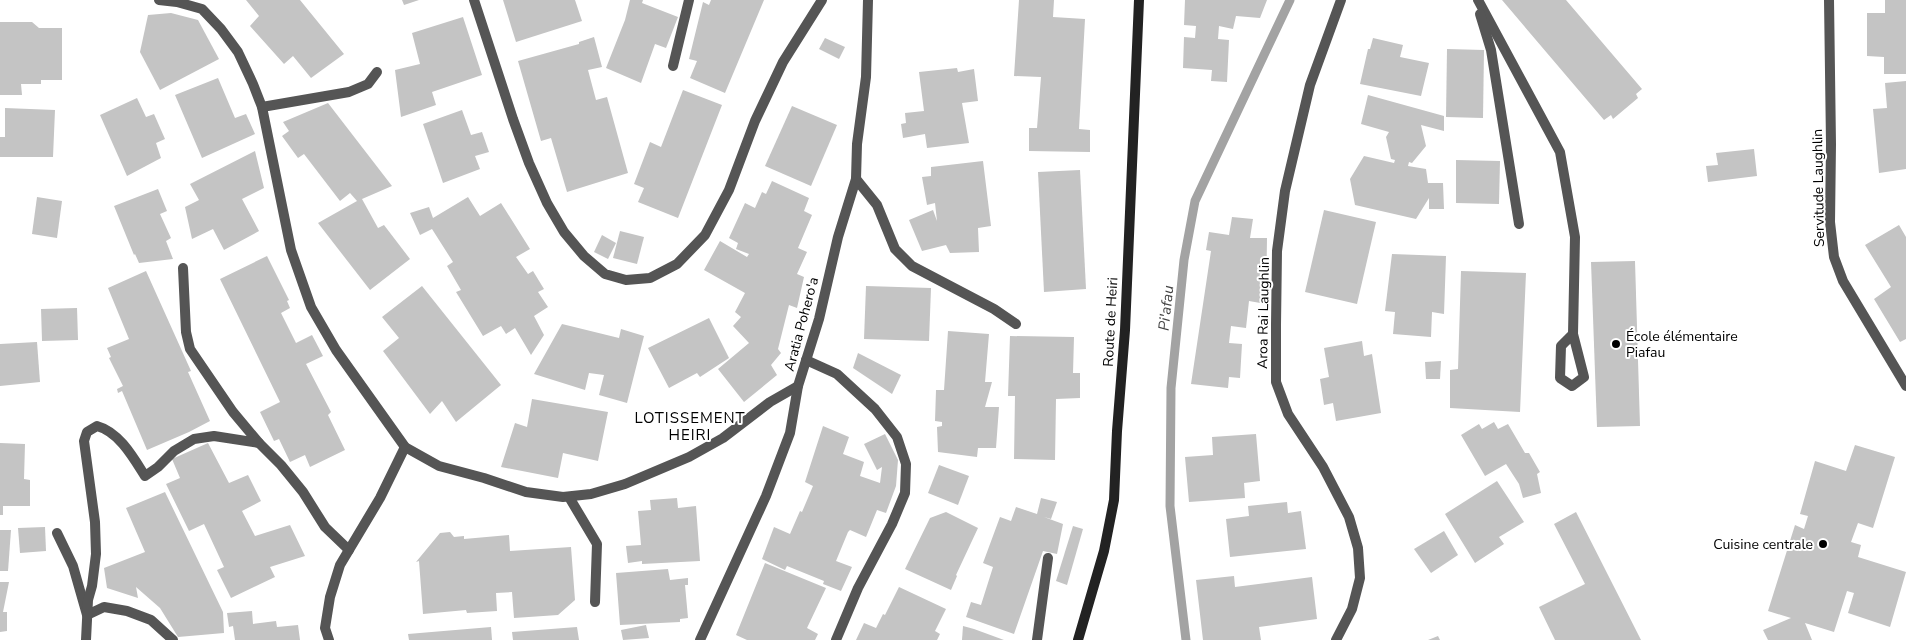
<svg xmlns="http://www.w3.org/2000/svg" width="1906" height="640" viewBox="0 0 1906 640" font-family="'Nunito Sans',sans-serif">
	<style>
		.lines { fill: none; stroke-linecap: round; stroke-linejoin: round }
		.stream { stroke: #a3a3a3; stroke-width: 9 }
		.building { fill: #c4c4c4 }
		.lane { stroke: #555; stroke-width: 10 }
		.street { stroke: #555; stroke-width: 10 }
		.secondary { stroke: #222; stroke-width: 10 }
		.poi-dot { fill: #000; stroke: #fff; stroke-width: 2 }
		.labels { text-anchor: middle; stroke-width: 4; stroke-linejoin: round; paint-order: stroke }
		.street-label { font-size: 14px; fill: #000; stroke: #fff }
		.poi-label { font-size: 14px; fill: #000; stroke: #fff; text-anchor: start }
		.water-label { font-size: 15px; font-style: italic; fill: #444; stroke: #fff }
		.neighbourhood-label { font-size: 15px; letter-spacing: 1px; fill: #000; stroke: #fff }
	</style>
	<rect width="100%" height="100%" fill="#fff"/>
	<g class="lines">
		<polyline class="stream" points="1186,640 1170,506 1171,388 1184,260 1195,201 1290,0"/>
	</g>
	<g class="building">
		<polygon points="246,0 300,0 344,54 311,78 293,56 284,64 250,26 259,16"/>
		<polygon points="402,0 419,0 404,5"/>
		<polygon points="503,0 575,0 582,21 516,42"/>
		<polygon points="630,0 643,0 642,3 678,17 666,48 655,44 641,83 606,68 625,20"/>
		<polygon points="711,0 764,0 725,93 690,78 697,61 689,59 703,2 709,5"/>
		<polygon points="1019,0 1054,0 1053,17 1085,19 1079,129 1090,130 1090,152 1029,151 1029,128 1037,128 1041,77 1014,76"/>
		<polygon points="1185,0 1267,0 1260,18 1236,16 1233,29 1219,26 1218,39 1229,40 1227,82 1211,81 1212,70 1183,68 1184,37 1195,38 1196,26 1184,25"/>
		<polygon points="1502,0 1566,0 1642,89 1636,94 1638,98 1613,119 1611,115 1604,120"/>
		<polygon points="1885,0 1906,0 1906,74 1884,74 1884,57 1867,56 1867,13 1885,13"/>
		<polygon points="171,13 198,20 219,59 160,90 140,52 148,15"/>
		<polygon points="463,17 482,75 432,92 436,105 401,117 395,70 420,64 412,33"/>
		<polygon points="0,22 32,22 39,28 62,28 62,80 41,80 41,84 21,84 22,95 0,95"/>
		<polygon points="594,37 602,67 588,70 596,100 607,97 628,173 567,192 551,138 541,141 518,61 579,44 579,42"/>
		<polygon points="825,38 845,47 839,59 819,49"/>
		<polygon points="1373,38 1403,45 1400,57 1429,63 1421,96 1360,84 1368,49 1370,49"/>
		<polygon points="1447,49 1484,50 1483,118 1446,117"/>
		<polygon points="957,68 958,72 974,69 978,101 962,103 969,143 927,148 925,134 903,138 901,124 906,123 905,113 924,111 919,72"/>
		<polygon points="218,78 235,118 246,114 255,134 202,158 175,95"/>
		<polygon points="1906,81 1906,169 1879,173 1873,109 1887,108 1885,83"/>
		<polygon points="683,90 722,105 678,218 638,202 644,188 634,184 650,142 661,147"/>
		<polygon points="1368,95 1444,116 1444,131 1421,125 1426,146 1412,163 1409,162 1408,166 1426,169 1428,183 1443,183 1444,209 1429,209 1429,198 1416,219 1355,205 1350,179 1364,156 1394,163 1395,160 1391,159 1386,137 1389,132 1361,124"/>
		<polygon points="137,98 146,117 154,114 165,139 156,143 161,158 127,176 100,115"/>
		<polygon points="328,103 392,186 362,199 378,228 384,225 410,259 370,290 318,223 357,201 350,193 340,201 304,154 298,158 282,136 289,131 283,122"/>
		<polygon points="792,106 837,125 811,186 765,166"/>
		<polygon points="5,108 55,110 53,157 0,157 0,137 5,137"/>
		<polygon points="462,110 471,135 482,132 489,152 475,156 480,169 443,183 423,124"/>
		<polygon points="1754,149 1757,176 1708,182 1706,166 1718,165 1716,153"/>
		<polygon points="255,151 264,188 242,199 259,231 224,250 213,229 192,239 185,207 199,200 190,184"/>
		<polygon points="1456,160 1500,161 1499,204 1456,203"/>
		<polygon points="983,161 991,226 978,228 979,252 950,253 946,245 922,251 909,220 933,210 937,221 935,203 927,205 922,177 931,176 931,167"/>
		<polygon points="1080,170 1086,289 1044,292 1038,172"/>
		<polygon points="772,181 809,198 804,211 812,215 798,248 807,252 797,274 804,277 797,308 789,305 778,349 781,353 771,365 777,375 744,402 718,369 749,343 733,326 741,317 735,312 745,293 704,270 720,241 747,257 749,254 736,249 738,243 729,238 745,203 755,208 762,192 766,194"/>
		<polygon points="158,189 167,211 160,214 171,238 166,241 173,259 139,263 135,254 134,255 114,206"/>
		<polygon points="37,197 62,201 57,238 32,234"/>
		<polygon points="468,197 480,216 501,203 530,249 516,257 528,274 533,271 544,289 538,292 548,307 534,316 544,335 531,355 515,328 506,334 501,326 483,336 456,292 461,290 447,266 453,262 432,229 420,235 410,213 429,207 433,218"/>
		<polygon points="1324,210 1376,222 1357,304 1305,292"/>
		<polygon points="1232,217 1253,219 1250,238 1267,238 1266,304 1249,301 1246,328 1231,326 1229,343 1242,344 1240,378 1229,377 1228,388 1191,384 1211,251 1206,250 1209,232 1229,235"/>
		<polygon points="1899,225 1906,237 1906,339 1900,342 1874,299 1891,287 1865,245"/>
		<polygon points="620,231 644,237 637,264 613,258"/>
		<polygon points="602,235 616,243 608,259 594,252"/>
		<polygon points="1392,254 1446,256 1444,314 1432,312 1431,337 1393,334 1395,312 1385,311"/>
		<polygon points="267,256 289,300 287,301 290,308 281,313 296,343 312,335 323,356 306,364 331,412 328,415 345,450 310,467 305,455 290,462 279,439 274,441 260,412 280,402 220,279"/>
		<polygon points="1635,261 1640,426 1597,427 1591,262"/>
		<polygon points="146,271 191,371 188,372 210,421 189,432 147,450 122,391 118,393 117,389 123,386 109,358 111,357 107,348 129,339 108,288"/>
		<polygon points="1461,271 1526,273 1520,412 1450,408 1450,370 1458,369"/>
		<polygon points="422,286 501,385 456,422 442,401 430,414 383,351 399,338 382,317"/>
		<polygon points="866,286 931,288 929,341 864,339"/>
		<polygon points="77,308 78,340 42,341 41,309"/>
		<polygon points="709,318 729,358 700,377 697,373 669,388 648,348"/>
		<polygon points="562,324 619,338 621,329 644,336 627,403 599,395 604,375 589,373 585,390 534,374"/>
		<polygon points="948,331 989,334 985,382 992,382 985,407 999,407 996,448 978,448 977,457 938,452 937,427 942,426 942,422 935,421 936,390 944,390"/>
		<polygon points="1010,336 1074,337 1073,373 1080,373 1080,398 1056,399 1055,460 1014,459 1015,396 1008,396"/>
		<polygon points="1362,341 1364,356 1372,354 1381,413 1336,421 1333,403 1324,405 1320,379 1329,377 1324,348"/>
		<polygon points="37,342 40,382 0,386 0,344"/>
		<polygon points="858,353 901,375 892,394 853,368"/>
		<polygon points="1441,361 1440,379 1426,379 1425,362"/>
		<polygon points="532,399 608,412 598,461 563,453 558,478 501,467 515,423 527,427"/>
		<polygon points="1494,422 1498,429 1508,424 1525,453 1529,453 1540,472 1537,474 1541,493 1523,498 1519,484 1506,464 1485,476 1461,435 1479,424 1482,429"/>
		<polygon points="823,426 849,437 843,454 864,462 860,476 880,483 882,467 877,470 864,444 885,434 898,460 896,486 886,513 877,510 866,537 850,530 848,532 836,561 852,567 841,591 823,584 824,581 787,566 785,570 762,559 774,527 790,534 800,511 802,512 813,486 805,482"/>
		<polygon points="1256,434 1260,481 1244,483 1245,498 1189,502 1185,457 1213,455 1212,437"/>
		<polygon points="0,443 25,444 24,479 30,480 30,506 3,506 3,515 0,515"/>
		<polygon points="208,443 229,483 248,475 261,501 242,511 255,536 290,525 305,556 270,567 275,577 231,598 217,570 224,567 204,524 189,531 166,484 180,478 172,459"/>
		<polygon points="1855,445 1895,457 1873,528 1858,523 1851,542 1861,545 1858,557 1906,572 1890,627 1848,613 1854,593 1847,591 1834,632 1805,623 1812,640 1768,640 1763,630 1791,618 1768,611 1795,525 1804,529 1808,516 1800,514 1815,461 1846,471"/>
		<polygon points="939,465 969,476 958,505 928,493"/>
		<polygon points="1497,481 1524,522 1499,537 1504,544 1475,563 1445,514"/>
		<polygon points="165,492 223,612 224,633 178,637 160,608 136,587 138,598 107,588 104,568 145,552 126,508"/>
		<polygon points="677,498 678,508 696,506 700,561 642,564 642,561 628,563 626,546 641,545 638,511 651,510 650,500"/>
		<polygon points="1041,498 1057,502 1051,519 1044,517 1063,524 1057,554 1043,551 1014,634 966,617 971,602 981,605 993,567 983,563 1000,517 1011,521 1016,507 1037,514"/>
		<polygon points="1287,502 1288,513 1301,511 1306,549 1230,557 1226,519 1249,516 1248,506"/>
		<polygon points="946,512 978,528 956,575 957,576 951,590 905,569 930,518"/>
		<polygon points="1576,512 1641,640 1555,640 1539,607 1585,584 1554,524"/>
		<polygon points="1073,526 1083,529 1067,585 1056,581"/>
		<polygon points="45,527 46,551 20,553 18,528"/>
		<polygon points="0,530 11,530 8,571 0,571"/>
		<polygon points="1444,531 1458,555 1431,573 1414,549"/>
		<polygon points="450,532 454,537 464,536 464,539 509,535 510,551 571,547 575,600 558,615 514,618 512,592 496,593 497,611 467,613 466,610 423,614 419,561 416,562 440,533"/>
		<polygon points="765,563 826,588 807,628 818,634 815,640 747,640 736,635"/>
		<polygon points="668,569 670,580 688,578 688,585 685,585 688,618 680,619 680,622 620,625 616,573"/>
		<polygon points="1234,576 1235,587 1312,577 1317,619 1259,627 1261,640 1203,640 1196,580"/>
		<polygon points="0,582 9,582 3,612 7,612 7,631 0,632"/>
		<polygon points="899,587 946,609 935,631 940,634 937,640 856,640 864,623 876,628 883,614 885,615"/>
		<polygon points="252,611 253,624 276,621 277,627 298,625 300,640 235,640 233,626 229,627 227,613"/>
		<polygon points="646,625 649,638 623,640 621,630"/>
		<polygon points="963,626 974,629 1004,640 962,640"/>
		<polygon points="491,627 492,640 409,640 408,634"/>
		<polygon points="577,627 579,640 513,640 512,632"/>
		<polygon points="1438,636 1440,640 1428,640"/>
	</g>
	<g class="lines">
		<g class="lane">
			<polyline points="57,533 73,566 87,615 104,607 127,611 151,620 173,640"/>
			<polyline points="1037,640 1048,558"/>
		</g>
		<g class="street">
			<polyline points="159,0 177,2 202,9 221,29 238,52 253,84 262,107 291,250 311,307 336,350 405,447 439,466 484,478 526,492 563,497 591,494 625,484 689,457 723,438 770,402 798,386"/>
			<polyline points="474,0 513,119 529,163 547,203 564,232 584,256 605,274 626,280 650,278 677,264 705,235 729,190 755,121 783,62 822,0"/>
			<polyline points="1478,0 1560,152 1575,237 1573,334"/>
			<polyline points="1829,0 1831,144 1830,222 1834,257 1843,281 1906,386"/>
			<polyline points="1480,14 1491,50 1519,224"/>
			<polyline points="673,66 689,0"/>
			<polyline points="262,107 349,92 368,84 377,72"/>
			<polyline points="856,179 877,205 895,249 912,266 994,309 1016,324"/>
			<polyline points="183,268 186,332 190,349 233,412 259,443"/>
			<polygon points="1573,334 1584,377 1572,386 1560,378 1561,346"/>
			<polyline points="806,360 837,374 875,409 897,437 906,464 905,493 892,524 858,588 836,640"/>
			<polyline points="569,497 597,544 595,602"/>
			<path d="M86 640 88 600 92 586 96 554 95 522 84 441 87 432 97 426C119 432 133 457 145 476L158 467 174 451 194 439 214 436 259 443 281 465 303 492 325 527 349 550"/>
			<polyline points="329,640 325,628 330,597 340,565 380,498 405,447"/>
			<polyline points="700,640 766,496 790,433 798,386 819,319 838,237 856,179 857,144 866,77 868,0"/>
			<polyline points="1336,640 1352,609 1360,578 1358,548 1349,517 1323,467 1288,414 1276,382 1276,325 1277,251 1285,191 1310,85 1341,0"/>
		</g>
		<polyline class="secondary" points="1078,640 1104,551 1114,500 1117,431 1125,330 1139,0"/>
	</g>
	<g class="poi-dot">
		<circle cx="1616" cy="344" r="5"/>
		<circle cx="1823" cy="544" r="5"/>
	</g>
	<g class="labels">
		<g class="street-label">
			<text transform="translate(1818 188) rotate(-91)" y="5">Servitude Laughlin</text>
			<text transform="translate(1263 313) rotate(-89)" y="5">Aroa Rai Laughlin</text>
			<text transform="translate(1110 322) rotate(-87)" y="5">Route de Heiri</text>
			<text transform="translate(801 324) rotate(-75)" y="5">Aratia Pohero'a</text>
		</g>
		<g class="poi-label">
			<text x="1626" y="341">École élémentaire<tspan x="1626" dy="16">Piafau</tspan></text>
			<text x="1813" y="549" text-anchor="end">Cuisine centrale</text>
		</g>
		<g class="water-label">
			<text transform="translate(1166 308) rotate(-84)" y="5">Pi'afau</text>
		</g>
		<g class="neighbourhood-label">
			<text x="690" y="423">LOTISSEMENT<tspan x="690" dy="17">HEIRI</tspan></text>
		</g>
	</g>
</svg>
